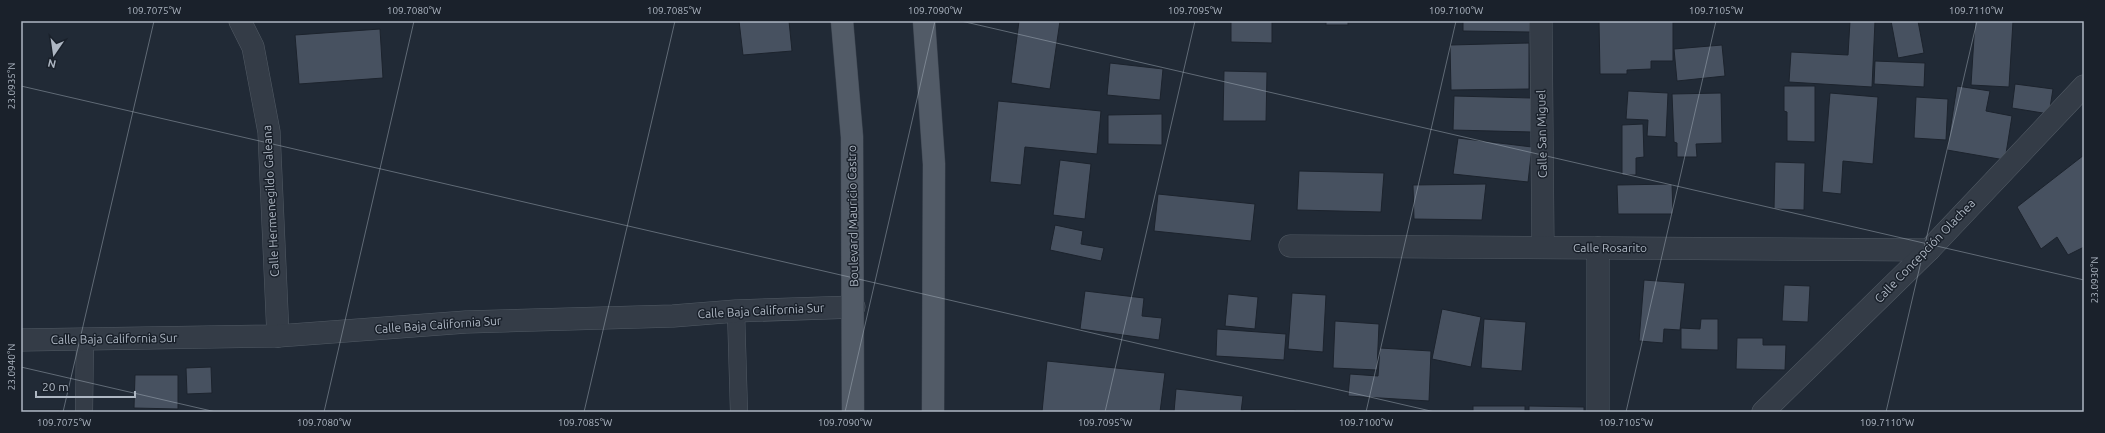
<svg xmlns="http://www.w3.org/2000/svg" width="2105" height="433" viewBox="0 0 2105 433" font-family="Ubuntu,sans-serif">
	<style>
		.building { fill: #475160; stroke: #1c232d }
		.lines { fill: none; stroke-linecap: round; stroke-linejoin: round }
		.lane-casing { stroke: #515a64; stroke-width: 18 }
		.street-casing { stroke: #515a64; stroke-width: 23 }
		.primary-casing { stroke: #3d4550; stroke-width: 23 }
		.lane { stroke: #343c47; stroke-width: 17 }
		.street { stroke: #343c47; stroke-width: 22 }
		.primary { stroke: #525b67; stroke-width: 22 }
		.ticks { fill: none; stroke: #aeb7c3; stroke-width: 1; stroke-opacity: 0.45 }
		.labels { text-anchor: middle; stroke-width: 3; stroke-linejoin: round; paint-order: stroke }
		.street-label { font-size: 12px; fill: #aeb7c3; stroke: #1a212b }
		.neatline { fill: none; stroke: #aeb7c3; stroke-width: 1.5 }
		.ticks-label { font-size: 10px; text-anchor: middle; fill: #aeb7c3 }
	</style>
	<rect width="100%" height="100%" fill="#212a36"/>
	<g class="building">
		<polygon points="739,21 789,21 792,51 743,55"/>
		<polygon points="1019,21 1060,21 1050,89 1011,83"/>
		<polygon points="1231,21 1272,21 1272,43 1231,42"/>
		<rect x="1326" y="21" width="22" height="4"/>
		<polygon points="1463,21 1530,21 1530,32 1463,31"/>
		<polygon points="1599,21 1673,21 1673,61 1651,61 1651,69 1627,70 1627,74 1600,74"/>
		<polygon points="1850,21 1875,21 1872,87 1789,82 1791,52 1848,55"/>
		<polygon points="1891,21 1918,21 1924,53 1898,58"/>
		<polygon points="1975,21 2013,21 2009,87 1971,85"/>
		<polygon points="380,29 383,78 299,84 295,35"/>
		<polygon points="1529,43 1529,89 1451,90 1450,45"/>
		<polygon points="1722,45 1725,76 1677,81 1674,49"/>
		<polygon points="1875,61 1925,63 1924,87 1874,84"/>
		<polygon points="1110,63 1163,69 1160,100 1107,95"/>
		<polygon points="1224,71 1267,72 1266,121 1223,121"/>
		<polygon points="2015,84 2053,89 2049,114 2012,108"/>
		<polygon points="1784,86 1815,86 1815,142 1787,141 1787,112 1784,111"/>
		<polygon points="1957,86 1990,91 1986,111 2012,116 2005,160 1947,150"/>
		<polygon points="1628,91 1668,93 1666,137 1647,136 1648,120 1626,119"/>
		<polygon points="1721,93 1722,143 1696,144 1697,157 1677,157 1677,143 1674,142 1672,94"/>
		<polygon points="1830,93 1878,97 1873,164 1843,161 1841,194 1822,192"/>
		<polygon points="1454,96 1531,98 1531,132 1453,130"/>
		<polygon points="1916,97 1948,99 1946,140 1914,138"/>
		<polygon points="998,101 1101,111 1097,154 1025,147 1021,185 990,182"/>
		<polygon points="1162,114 1162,145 1108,144 1108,115"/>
		<polygon points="1643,124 1644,157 1636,158 1636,175 1622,175 1622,125"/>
		<polygon points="1458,138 1532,147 1528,182 1453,174"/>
		<polygon points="2084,155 2084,247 2068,255 2057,237 2041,249 2017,207"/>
		<polygon points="1060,160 1091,164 1085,219 1053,215"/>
		<polygon points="1775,162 1805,163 1804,210 1774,209"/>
		<polygon points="1299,171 1384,173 1381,212 1297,210"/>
		<polygon points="1486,184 1482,220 1414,219 1413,185"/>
		<polygon points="1672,184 1673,214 1618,214 1617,185"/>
		<polygon points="1158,194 1255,204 1251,241 1154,231"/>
		<polygon points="1055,225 1083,231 1081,244 1104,248 1101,261 1050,250"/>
		<polygon points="1644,280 1685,283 1680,330 1664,329 1663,343 1639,341"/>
		<polygon points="1784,285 1810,286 1808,322 1782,321"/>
		<polygon points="1085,291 1144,298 1142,316 1162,318 1159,340 1080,329"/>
		<polygon points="1292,293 1326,295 1323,352 1288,349"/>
		<polygon points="1228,294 1258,297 1255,329 1225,326"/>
		<polygon points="1442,309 1481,317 1471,367 1432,359"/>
		<polygon points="1484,319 1526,322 1522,371 1481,368"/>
		<polygon points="1701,319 1718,319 1718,350 1681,349 1681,328 1700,329"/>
		<polygon points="1335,321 1379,324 1377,370 1333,368"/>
		<polygon points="1217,329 1286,334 1284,360 1216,356"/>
		<polygon points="1737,338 1763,338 1763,345 1786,345 1785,370 1736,369"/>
		<polygon points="1380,348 1431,351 1429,401 1348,396 1350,374 1378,376"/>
		<polygon points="1047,361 1165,373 1160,412 1042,412"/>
		<polygon points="211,367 212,393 187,394 186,368"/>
		<polygon points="135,375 178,375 178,409 134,408"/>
		<polygon points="1176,389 1243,396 1241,412 1174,412"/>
		<rect x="1473" y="406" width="52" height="6"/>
		<polygon points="1529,406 1584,407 1584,412 1529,412"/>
		<rect x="21" y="410" width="39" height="2"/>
		<rect x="1243" y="410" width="52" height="2"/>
	</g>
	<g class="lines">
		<defs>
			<g id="lane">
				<polyline points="736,311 739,412"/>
				<polyline points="84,412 85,340"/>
			</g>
			<g id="street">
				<polyline points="240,21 253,47 269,132 278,336"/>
				<polyline points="1541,21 1543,247"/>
				<polyline points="1290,246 1929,250"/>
				<polyline points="1598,248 1598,412"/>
				<polyline points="21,340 278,336 466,322 673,316 736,311 854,307"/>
				<polyline points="1763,412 1929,250 2084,86"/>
			</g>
			<g id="primary">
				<polyline points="842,21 852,137 853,412"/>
				<polyline points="924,21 934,164 933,412"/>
			</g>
		</defs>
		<use href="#lane" class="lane-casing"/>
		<use href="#street" class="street-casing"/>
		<use href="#primary" class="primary-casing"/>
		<use href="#lane" class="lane"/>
		<use href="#street" class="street"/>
		<use href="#primary" class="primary"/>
	</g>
	<path class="ticks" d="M961 21 2084 280M21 86 1435 412M21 367 216 412M63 412 154 21M324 412 414 21M584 412 675 21M845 412 935 21M1105 412 1195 21M1366 412 1456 21M1626 412 1716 21M1886 412 1977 21"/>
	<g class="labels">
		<g class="street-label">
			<text transform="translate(1542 134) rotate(-91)" y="4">Calle San Miguel</text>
			<text transform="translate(271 201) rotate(-93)" y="4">Calle Hermenegildo Galeana</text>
			<text transform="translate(853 216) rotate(-91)" y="4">Boulevard Mauricio Castro</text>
			<text x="1610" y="252">Calle Rosarito</text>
			<text transform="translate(1925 251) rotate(-46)" y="4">Calle Concepción Olachea</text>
			<text transform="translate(761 311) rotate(-3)" y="4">Calle Baja California Sur</text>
			<text transform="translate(438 325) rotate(-4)" y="4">Calle Baja California Sur</text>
			<text transform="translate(114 339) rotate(-1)" y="4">Calle Baja California Sur</text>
		</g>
	</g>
	<rect width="2105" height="433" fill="none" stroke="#1a212b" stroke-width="44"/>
	<g transform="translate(54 54) rotate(193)" stroke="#1a212b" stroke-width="3" paint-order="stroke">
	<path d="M0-3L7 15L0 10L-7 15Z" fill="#aeb7c3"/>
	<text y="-6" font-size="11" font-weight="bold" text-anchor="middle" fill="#aeb7c3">N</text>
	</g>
	<path d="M36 391v6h99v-6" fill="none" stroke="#aeb7c3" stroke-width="2"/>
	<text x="42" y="391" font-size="12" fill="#aeb7c3" stroke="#1a212b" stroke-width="3" paint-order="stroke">20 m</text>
	<rect x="22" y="22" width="2061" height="389" class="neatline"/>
	<g class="ticks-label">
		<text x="154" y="14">109.7075°W</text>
		<text x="414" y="14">109.7080°W</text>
		<text x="674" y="14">109.7085°W</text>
		<text x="935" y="14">109.7090°W</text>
		<text x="1195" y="14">109.7095°W</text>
		<text x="1456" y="14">109.7100°W</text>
		<text x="1716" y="14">109.7105°W</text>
		<text x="1976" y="14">109.7110°W</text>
		<text transform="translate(11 86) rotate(-90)" y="4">23.0935°N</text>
		<text transform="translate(2094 280) rotate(-90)" y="4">23.0930°N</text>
		<text transform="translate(11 367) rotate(-90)" y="4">23.0940°N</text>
		<text x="64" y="426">109.7075°W</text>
		<text x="324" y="426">109.7080°W</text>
		<text x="585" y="426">109.7085°W</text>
		<text x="845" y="426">109.7090°W</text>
		<text x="1105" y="426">109.7095°W</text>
		<text x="1366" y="426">109.7100°W</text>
		<text x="1626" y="426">109.7105°W</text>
		<text x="1887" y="426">109.7110°W</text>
	</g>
</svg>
